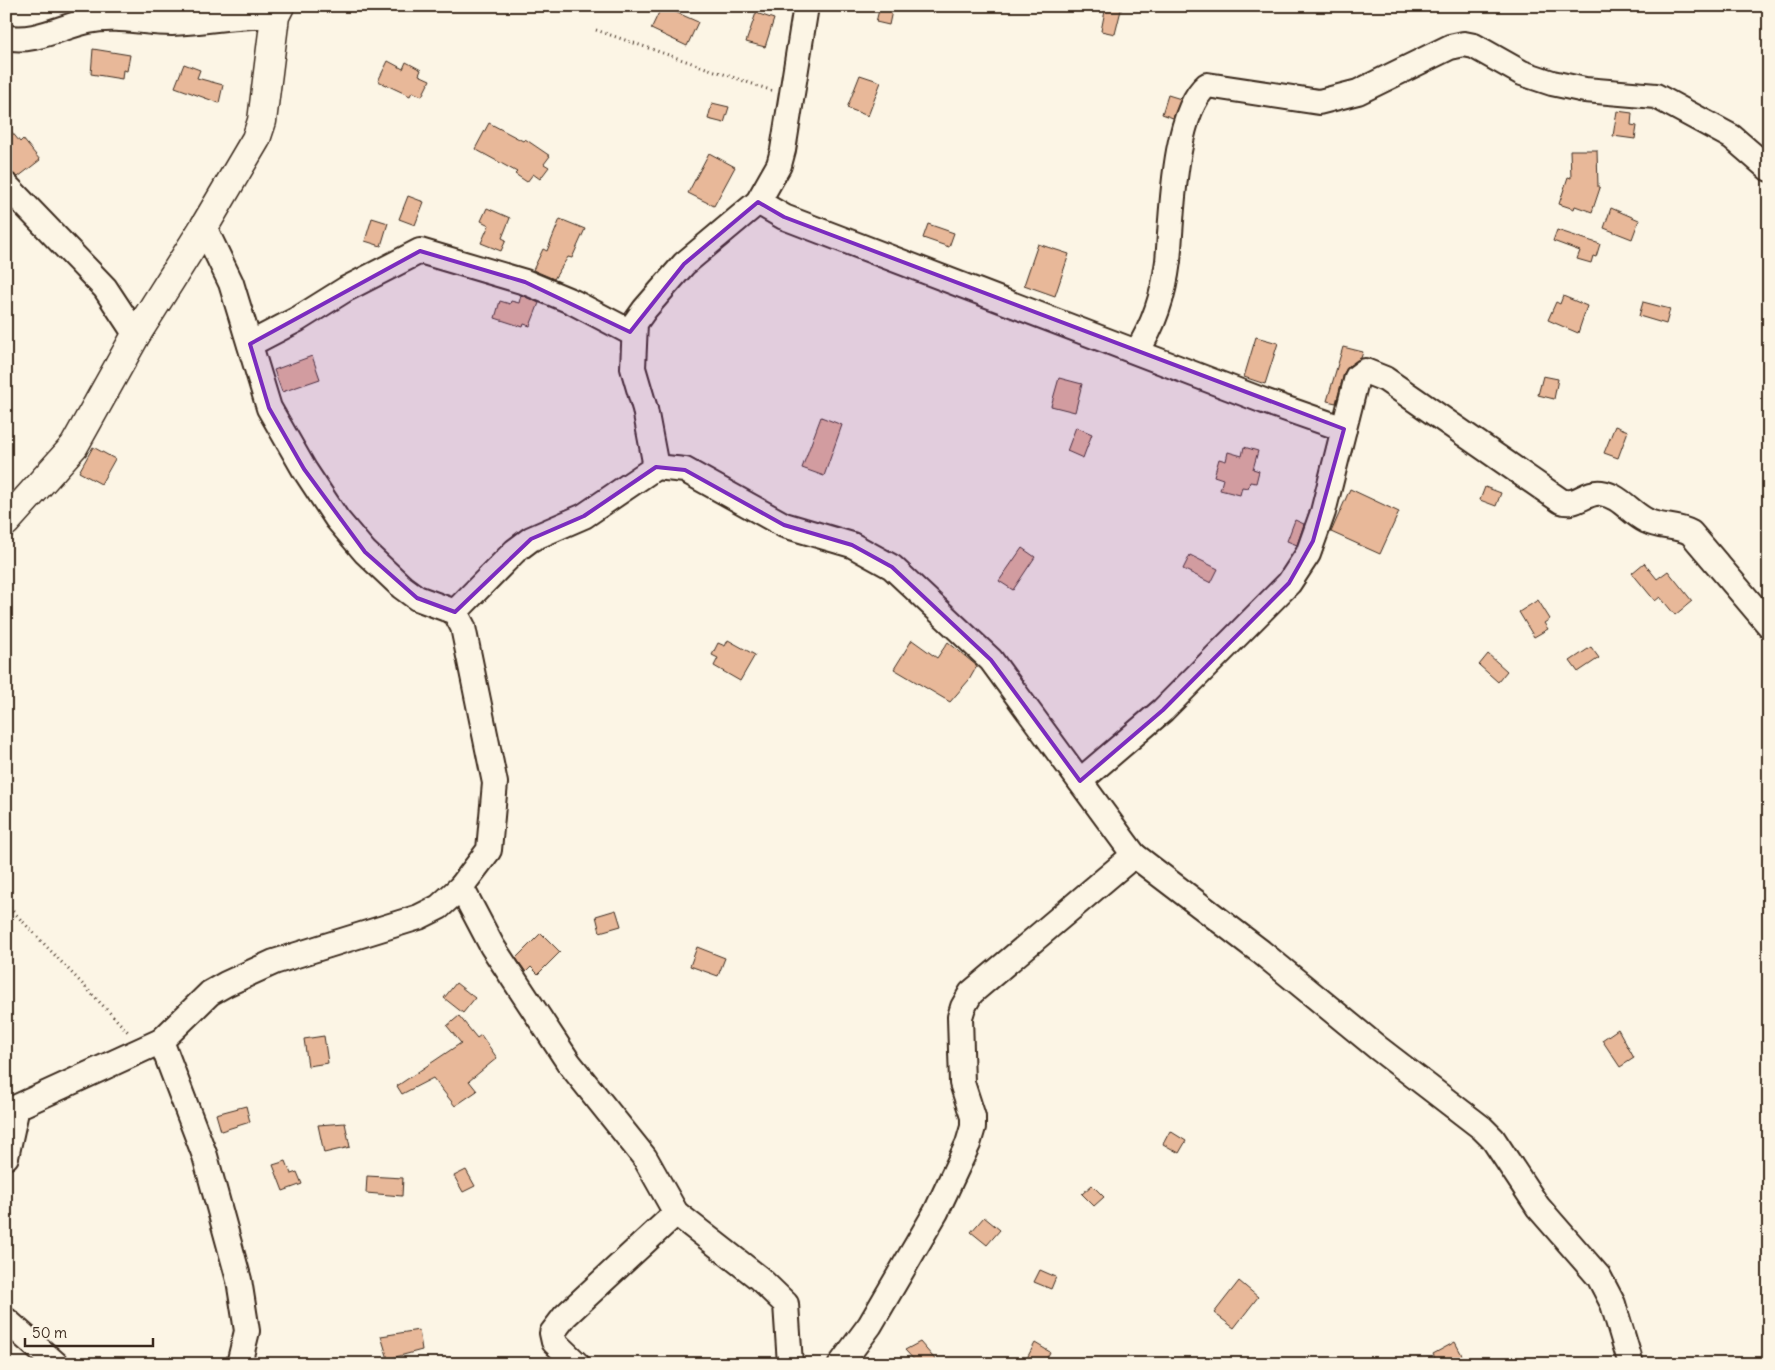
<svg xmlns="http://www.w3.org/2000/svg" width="1775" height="1370" viewBox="0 0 1775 1370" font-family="Delius,sans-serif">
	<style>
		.building { fill: #e8b899; stroke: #3b2a1e }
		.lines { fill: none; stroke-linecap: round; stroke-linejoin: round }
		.minor-casing { stroke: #3b2a1e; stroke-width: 28 }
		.major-casing { stroke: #3b2a1e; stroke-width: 31 }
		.path { stroke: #3b2a1e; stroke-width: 3; stroke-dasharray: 1 4; stroke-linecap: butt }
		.minor { stroke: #fcf5e5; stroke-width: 24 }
		.major { stroke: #fcf5e5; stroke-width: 28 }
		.marked { fill: #7b2cbf; fill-opacity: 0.2; stroke: #7b2cbf; stroke-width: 4; stroke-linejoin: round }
	</style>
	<rect width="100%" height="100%" fill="#fcf5e5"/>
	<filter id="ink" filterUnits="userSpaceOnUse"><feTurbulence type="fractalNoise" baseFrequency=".02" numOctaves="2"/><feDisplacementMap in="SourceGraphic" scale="10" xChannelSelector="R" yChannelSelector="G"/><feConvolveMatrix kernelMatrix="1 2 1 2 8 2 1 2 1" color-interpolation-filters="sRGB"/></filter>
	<g filter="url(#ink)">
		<g class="building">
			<polygon points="662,6 698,22 687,46 651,29"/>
			<polygon points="880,6 893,6 889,25 876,22"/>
			<polygon points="1106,6 1122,6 1115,34 1101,31"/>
			<polygon points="756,13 774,19 765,47 746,42"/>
			<polygon points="93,49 130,55 127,71 123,70 122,79 91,74"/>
			<polygon points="388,61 403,69 406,62 421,70 419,75 430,80 422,96 412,92 410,96 378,81"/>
			<polygon points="184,64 200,70 197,78 223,85 219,103 175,87"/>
			<polygon points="860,75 881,82 868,116 847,108"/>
			<polygon points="1168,95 1181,99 1173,118 1162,114"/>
			<polygon points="712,103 729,107 724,123 708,119"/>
			<polygon points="1617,111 1632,113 1631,125 1637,126 1635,139 1613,136"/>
			<polygon points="489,123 523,141 525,139 550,156 544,164 549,167 540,179 533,174 527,182 515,174 517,172 475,149"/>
			<polygon points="6,125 20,142 23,139 40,160 18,177 6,169"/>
			<polygon points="1570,150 1597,150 1598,187 1600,188 1592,212 1575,206 1574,209 1559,204 1568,177 1571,178"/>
			<polygon points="709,153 735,167 714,206 688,193"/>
			<polygon points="408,196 424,202 415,225 399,219"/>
			<polygon points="487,208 510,218 502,238 506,240 501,251 481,243 489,225 481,221"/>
			<polygon points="1611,208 1639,220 1632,239 1604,228"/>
			<polygon points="372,218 388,223 381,246 365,241"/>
			<polygon points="560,219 585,229 572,258 568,257 554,279 533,270 543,249 547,251"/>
			<polygon points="928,224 954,233 949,247 923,238"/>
			<polygon points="1557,230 1600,244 1596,257 1593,256 1591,263 1577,259 1580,251 1553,241"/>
			<polygon points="1038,244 1069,254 1055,296 1024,285"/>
			<polygon points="521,295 539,303 530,326 524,324 523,327 495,318 500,301 510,304 511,301 519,303"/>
			<polygon points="1563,296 1587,306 1578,333 1548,320 1556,302 1560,304"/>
			<polygon points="1643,302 1670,309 1666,324 1639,316"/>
			<polygon points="1256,337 1278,343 1265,384 1244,377"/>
			<polygon points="1343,347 1363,352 1361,358 1349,366 1344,373 1336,403 1327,401"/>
			<polygon points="312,356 320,379 282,392 274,370"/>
			<polygon points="1543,376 1558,379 1554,399 1538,395"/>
			<polygon points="1059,378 1082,384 1075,412 1051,406"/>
			<polygon points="821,417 842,425 824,476 802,468"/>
			<polygon points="1615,426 1628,431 1618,458 1604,453"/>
			<polygon points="1076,427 1092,434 1083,458 1067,451"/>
			<polygon points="93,447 115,459 101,484 79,472"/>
			<polygon points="1244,447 1258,451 1253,469 1259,471 1256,483 1250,482 1248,488 1242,487 1240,495 1220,490 1223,479 1214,476 1219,459 1226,461 1228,452 1242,456"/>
			<polygon points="1485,487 1501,493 1496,506 1480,500"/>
			<polygon points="1350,489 1399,512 1380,554 1331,532"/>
			<polygon points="1295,520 1304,524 1297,545 1287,541"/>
			<polygon points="1022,548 1035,557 1013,590 999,581"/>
			<polygon points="1190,555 1218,569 1211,583 1183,569"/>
			<polygon points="1644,563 1657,579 1668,571 1692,601 1675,615 1660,597 1655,601 1632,573"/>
			<polygon points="1538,600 1550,619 1544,623 1548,629 1534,637 1519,612"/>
			<polygon points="728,640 755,655 740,681 714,666 718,658 712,655 718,643 725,646"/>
			<polygon points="912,640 937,658 948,642 977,666 969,680 950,702 894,669"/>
			<polygon points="1591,647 1599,658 1578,672 1570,661"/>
			<polygon points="1488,654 1507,671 1498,682 1479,665"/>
			<polygon points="616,910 621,926 600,932 596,916"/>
			<polygon points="541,933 560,952 538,974 531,967 526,972 516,958"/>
			<polygon points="697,947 725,958 718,976 690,966"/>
			<polygon points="456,983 475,998 463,1013 444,998"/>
			<polygon points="459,1016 477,1038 481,1035 497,1058 469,1081 477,1091 455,1106 433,1078 402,1094 397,1086 461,1043 447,1026"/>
			<polygon points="1618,1029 1634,1058 1620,1067 1602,1040"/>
			<polygon points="324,1036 328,1063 308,1066 304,1039"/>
			<polygon points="246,1106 250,1122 221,1131 216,1114"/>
			<polygon points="345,1123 350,1147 324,1153 318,1125"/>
			<polygon points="1170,1131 1186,1141 1179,1153 1163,1144"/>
			<polygon points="286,1161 291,1174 297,1172 302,1184 283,1191 273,1165"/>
			<polygon points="466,1170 475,1186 463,1192 454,1176"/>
			<polygon points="367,1176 403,1178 402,1196 366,1193"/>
			<polygon points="1092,1185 1104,1197 1094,1206 1082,1194"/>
			<polygon points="984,1217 1000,1230 987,1245 971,1232"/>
			<polygon points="1040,1270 1056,1277 1051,1289 1034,1282"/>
			<polygon points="1239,1281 1258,1297 1234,1328 1214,1313"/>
			<polygon points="419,1330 422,1350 388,1359 381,1336"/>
			<polygon points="920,1342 939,1364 918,1364 905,1350"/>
			<polygon points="1455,1342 1463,1357 1452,1364 1438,1364 1433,1354"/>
			<polygon points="1035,1343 1050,1352 1044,1364 1037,1364 1027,1358"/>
		</g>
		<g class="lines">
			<defs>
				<g id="minor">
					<path d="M6 37C32 44 63 26 88 21 116 15 144 23 172 23 206 22 240 14 275 16"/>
					<polyline points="6,185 105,288 136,335"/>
					<polyline points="758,202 784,217 1264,401 1344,429"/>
					<polyline points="250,344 298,319 346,289 420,251 525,282 573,302 634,334"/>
					<path d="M1137 351C1155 324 1164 293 1168 261 1172 219 1173 113 1207 85L1319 102 1358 92 1450 47 1464 44 1474 46 1522 73 1552 83 1585 90 1656 96 1732 137 1769 169"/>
					<polyline points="656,467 645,409 633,368 635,323 645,309 684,264 758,202 779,165 783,150 806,6"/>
					<polyline points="455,612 515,551 531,539 584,516 656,467 685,470 784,525 852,545 892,567 991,660 1134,855 1261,952 1378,1048 1482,1128 1493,1139 1538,1207 1599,1277 1613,1304 1631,1364"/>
					<path d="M1080 781 1163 710 1289 583 1308 554 1323 512 1357 377 1365 371 1385 379 1561 501C1576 507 1586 491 1601 493 1621 496 1630 513 1647 521 1661 528 1677 525 1691 533L1769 625"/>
					<polyline points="461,887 492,946 569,1063 645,1158 676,1213 759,1278 786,1304 790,1364"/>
					<polyline points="161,1041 205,1156 239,1280 247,1331 239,1364"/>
					<polyline points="6,1157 17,1107 161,1041 210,993 226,984 274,962 419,917 439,907 461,887 489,850 495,783 463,627 455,612 417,598 402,587 365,552 337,519 304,469 269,408 231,283 204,227"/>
					<polyline points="6,1320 56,1364"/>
					<polyline points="577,1364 554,1342 552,1333 565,1316 676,1213"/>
					<polyline points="841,1364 870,1325 936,1212 968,1144 973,1127 973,1117 962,1083 960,1017 963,1007 971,993 1134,855"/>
				</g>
				<polyline id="major" points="6,522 74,446 136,335 204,227 256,139 262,121 275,16 280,6"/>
			</defs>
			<use href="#minor" class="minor-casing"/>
			<use href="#major" class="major-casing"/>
			<g class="path">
				<polyline points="596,30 773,91"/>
				<polyline points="6,904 130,1034"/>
			</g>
			<use href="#minor" class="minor"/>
			<use href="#major" class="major"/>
		</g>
	</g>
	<path class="marked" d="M758 202 784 217 1344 429 1313 541 1289 583 1163 710 1080 781 991 660 892 567 852 545 784 525 685 470 656 467 584 516 531 539 455 612 417 598 365 552 304 469 269 408 250 344 420 251 525 282 630 332 684 264Z"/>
	<rect width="1775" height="1370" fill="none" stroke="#fcf5e5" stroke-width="25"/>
	<rect x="12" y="12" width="1750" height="1345" fill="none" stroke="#3b2a1e" stroke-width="2" filter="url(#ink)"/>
	<path d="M25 1338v8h128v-8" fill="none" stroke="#3b2a1e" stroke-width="2.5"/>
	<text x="32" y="1338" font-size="15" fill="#3b2a1e" stroke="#fcf5e5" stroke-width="4" paint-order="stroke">50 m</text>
</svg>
